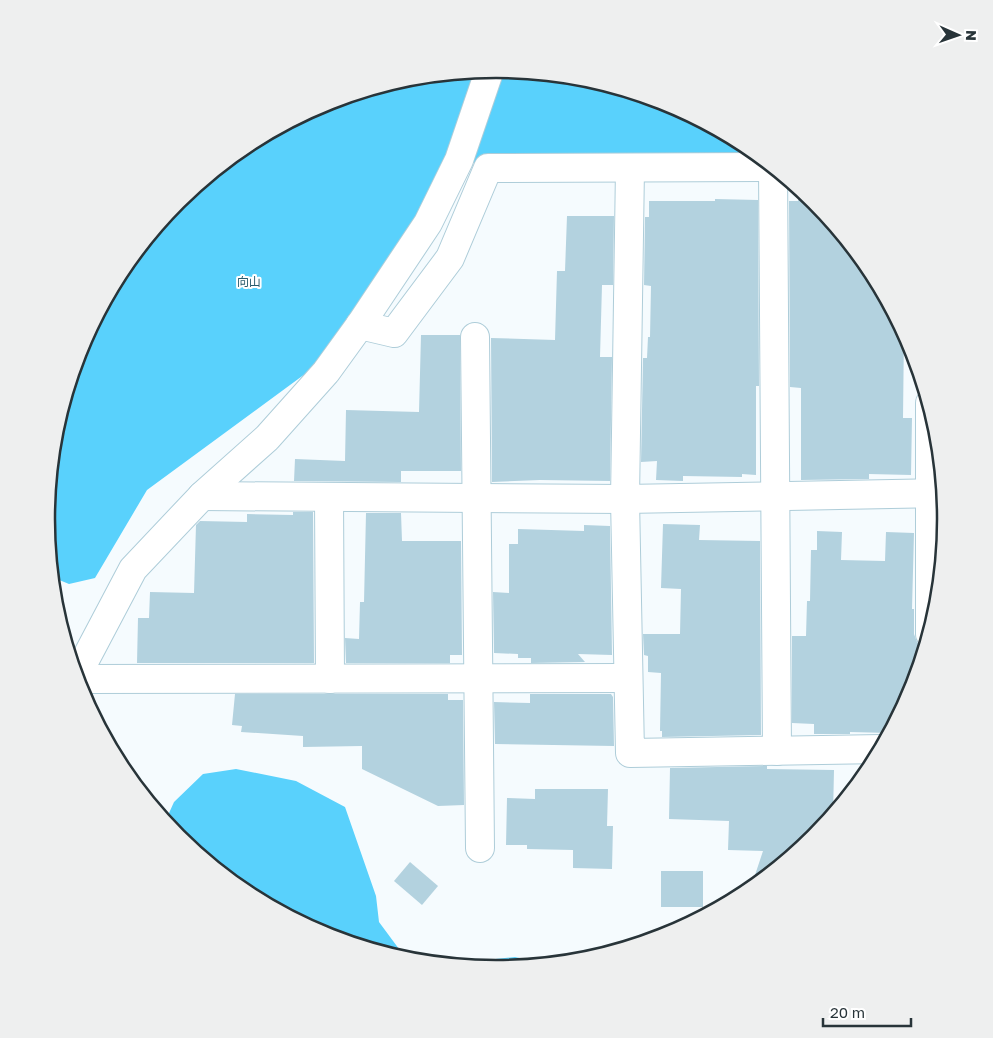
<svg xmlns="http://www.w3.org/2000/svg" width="993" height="1038" viewBox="0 0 993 1038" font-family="'Golos Text','Noto Sans JP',sans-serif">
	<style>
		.forest { fill: #59d1fc }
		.building { fill: #b3d2df }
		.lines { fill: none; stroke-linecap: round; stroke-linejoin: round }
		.street-casing { stroke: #aecdd9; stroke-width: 30 }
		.street { stroke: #fff; stroke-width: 28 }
		.labels { text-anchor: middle; stroke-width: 4; stroke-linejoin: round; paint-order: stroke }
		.park-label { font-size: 12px; fill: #2a5c6e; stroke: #fff }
		.rim { fill: none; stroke: #283439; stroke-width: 2.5 }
	</style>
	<rect width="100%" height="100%" fill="#f5fbfe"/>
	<g class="forest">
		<polygon points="497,69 585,77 669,103 747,145 763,158 449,163 421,221 324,360 147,490 95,578 69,584 52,577 46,519 50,484 59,436 55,434 55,431 81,346 122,269 178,200 247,144 324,103 409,77"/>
		<polygon points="236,769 296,781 345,807 376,896 379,922 399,949 424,962 408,961 324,935 246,893 178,837 165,822 174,802 203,774"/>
		<polygon points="515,957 547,964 496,969 445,964"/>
	</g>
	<g class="building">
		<polygon points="799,187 815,201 871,269 904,331 903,418 912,418 911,475 869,474 869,479 801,480 801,388 790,387 789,201 798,201"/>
		<polygon points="715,199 758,200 759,386 756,386 756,475 742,474 742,477 683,476 683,481 656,480 657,461 641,462 643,358 647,358 648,337 650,337 651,286 644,285 645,217 649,217 649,201 715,201"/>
		<polygon points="567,216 614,216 613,285 602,285 600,357 612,357 610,481 540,480 492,482 491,338 555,340 557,271 565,271"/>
		<polygon points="421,335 460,335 461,471 401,471 401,482 294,481 295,459 345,461 346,410 419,412"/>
		<polygon points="293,512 313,512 314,663 137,663 138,618 149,618 150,592 194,593 196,525 200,521 247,522 247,514 293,515"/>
		<polygon points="366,513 401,513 402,541 461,541 462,655 450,655 450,663 346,663 345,638 359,639 360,602 364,602"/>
		<polygon points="663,524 700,525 699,540 760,541 761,735 662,737 662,731 660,731 661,673 648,672 648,656 644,655 643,634 680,634 681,589 661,588"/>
		<polygon points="584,525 610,526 612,655 578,654 585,662 531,663 531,658 518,658 518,654 494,653 493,592 509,593 509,544 518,544 518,529 584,531"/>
		<polygon points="817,531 842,532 841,560 885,561 886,532 914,533 912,609 914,609 914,634 917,642 923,648 923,656 912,691 890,733 850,732 850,734 814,734 814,724 792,723 792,636 806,636 807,601 810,601 811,550 817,550"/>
		<polygon points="235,694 448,694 448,700 463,700 464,805 438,806 362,769 362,746 303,747 303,736 241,732 242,726 232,725"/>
		<polygon points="530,694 611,694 613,697 614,746 495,744 494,702 530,703"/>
		<polygon points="767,766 767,769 834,770 833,815 815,838 750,890 763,851 728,850 729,821 669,819 670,768"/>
		<polygon points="535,789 608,789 607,826 613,826 612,869 573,868 573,850 527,849 527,845 506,845 507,798 535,799"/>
		<polygon points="410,862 438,886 422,905 394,881"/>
		<rect x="661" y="871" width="42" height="36"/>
	</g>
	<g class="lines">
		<defs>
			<g id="street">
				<polyline points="773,167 777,751"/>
				<polyline points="630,168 625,499 630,753 882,749"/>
				<polyline points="360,325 394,333 450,258 488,168 774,167"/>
				<polyline points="475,337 480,848"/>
				<polyline points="930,403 930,634"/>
				<polyline points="202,496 625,499 944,493"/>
				<polyline points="329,497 330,679"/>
				<polyline points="76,677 133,569 202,496 267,438 326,372 360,325 428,223 459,160 490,69"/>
				<polyline points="77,679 628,678"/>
			</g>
		</defs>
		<use href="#street" class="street-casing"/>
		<use href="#street" class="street"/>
	</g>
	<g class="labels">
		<g class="park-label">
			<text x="249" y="286">向山</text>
		</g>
	</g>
	<path d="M0 0H993V1038H0ZM55 519a441 441 0 1 1 882 0a441 441 0 1 1-882 0Z" fill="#eeefef" fill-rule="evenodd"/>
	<path class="rim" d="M55 519a441 441 0 1 1 882 0a441 441 0 1 1-882 0Z"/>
	<g transform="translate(958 35) rotate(92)" stroke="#ffffff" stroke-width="4" paint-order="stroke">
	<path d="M0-4L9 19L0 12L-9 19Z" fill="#283439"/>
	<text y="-8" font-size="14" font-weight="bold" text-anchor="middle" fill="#283439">N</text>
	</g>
	<path d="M823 1018v8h88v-8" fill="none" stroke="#283439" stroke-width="2.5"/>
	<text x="830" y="1018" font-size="15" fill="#283439" stroke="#ffffff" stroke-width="4" paint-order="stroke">20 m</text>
</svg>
